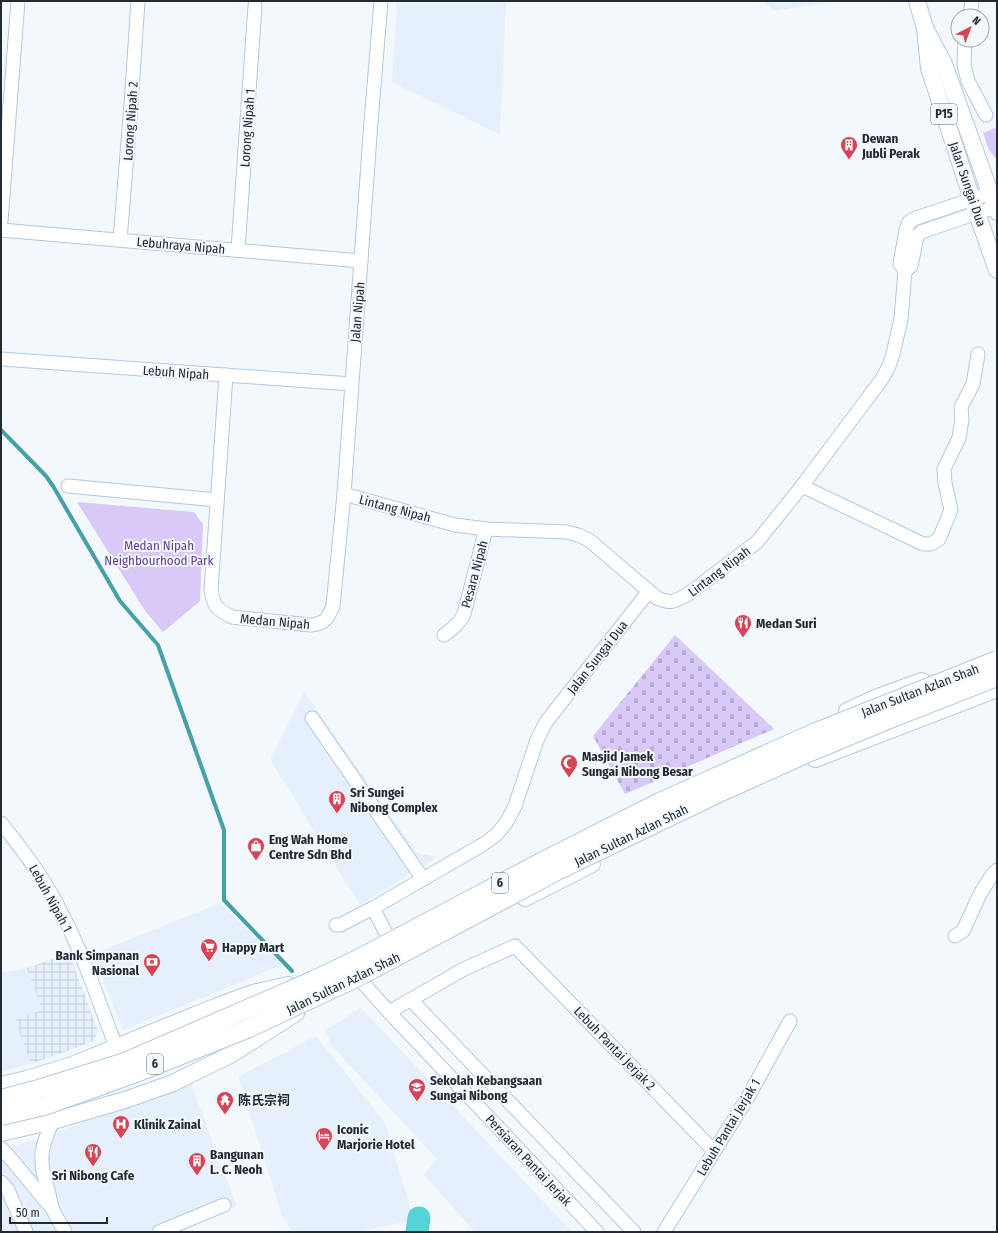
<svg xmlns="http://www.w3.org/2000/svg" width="998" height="1233" viewBox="0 0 998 1233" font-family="'Fira Sans Condensed','Noto Sans SC',sans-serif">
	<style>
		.built { fill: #e5f0fc }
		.industrial { fill: url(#industrial-grid) }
		.cemetery { fill: url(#cemetery-stones) }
		.green { fill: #d9c9f8 }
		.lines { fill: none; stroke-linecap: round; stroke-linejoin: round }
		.stream { stroke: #46a0a6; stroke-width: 4 }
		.river { stroke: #56d3d7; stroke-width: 23 }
		.minor-casing { stroke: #b2c8e0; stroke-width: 15 }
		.major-casing { stroke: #b2c8e0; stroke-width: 18 }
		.minor { stroke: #fff; stroke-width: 13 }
		.major { stroke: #fff; stroke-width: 16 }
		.highway-bridge-casing { stroke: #b2c8e0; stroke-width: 20; stroke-linecap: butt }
		.highway-bridge { stroke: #fff; stroke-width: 18 }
		.labels { text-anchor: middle; stroke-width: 4; stroke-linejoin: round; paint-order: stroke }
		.shield { fill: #f3f8fc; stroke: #61686f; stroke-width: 1 }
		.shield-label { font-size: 12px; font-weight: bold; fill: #222a33 }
		.street-label { font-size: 13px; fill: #222a33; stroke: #f3f8fc }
		.poi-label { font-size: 13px; font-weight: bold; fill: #222a33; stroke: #f3f8fc; text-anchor: start }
		.park-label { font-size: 13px; fill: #643e96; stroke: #f3f8fc }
	</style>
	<defs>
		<pattern id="industrial-grid" width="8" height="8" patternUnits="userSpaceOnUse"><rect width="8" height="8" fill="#e5f0fc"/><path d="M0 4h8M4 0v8" fill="none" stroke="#c4ced8"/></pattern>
		<pattern id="cemetery-stones" width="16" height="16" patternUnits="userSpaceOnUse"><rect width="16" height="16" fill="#d9c9f8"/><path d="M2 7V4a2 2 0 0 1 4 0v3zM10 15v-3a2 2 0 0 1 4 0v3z" fill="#baadd5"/></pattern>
	</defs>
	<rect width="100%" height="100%" fill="#f3f8fc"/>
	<g class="built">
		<polygon points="397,1 506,1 500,135 392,82"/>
		<polygon points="762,1 835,1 775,11"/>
		<polygon points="304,691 417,853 437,857 360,905 270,759"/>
		<polygon points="220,903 282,965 123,1030 93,954"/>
		<polygon points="27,968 43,1010 15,1020 31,1064 1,1071 1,973"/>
		<polygon points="361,1008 572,1232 475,1232 424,1175 437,1159 331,1045 326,1030"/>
		<polygon points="316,1036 385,1123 414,1220 358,1232 292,1232 282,1215 238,1077"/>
		<polygon points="191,1084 237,1206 180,1232 1,1232 1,1148 14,1146 148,1101"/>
	</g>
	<polygon class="industrial" points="69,953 98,1031 94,1041 31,1064 15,1020 42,1010 27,968"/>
	<polygon class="cemetery" points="675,635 774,729 625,794 593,736"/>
	<g class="green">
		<polygon points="997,127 997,160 989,150 983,133"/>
		<polygon points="77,502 194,512 203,524 200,601 163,632 146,612 137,598"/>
	</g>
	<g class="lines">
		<polyline class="stream" points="1,430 46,476 53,486 120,601 158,645 224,830 224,900 292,971"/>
		<polyline class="river" points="417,1232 419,1218"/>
		<defs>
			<g id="minor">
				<polyline points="970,16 972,1"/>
				<polyline points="965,40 964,65 968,81 986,115"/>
				<polyline points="1,221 18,1"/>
				<polyline points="1,230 361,261"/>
				<polyline points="120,240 131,105 138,1"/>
				<polyline points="238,250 255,6"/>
				<polyline points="905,271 911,266 917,236 921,232 995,207"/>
				<polyline points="1,359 351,384"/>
				<path d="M226 375 211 590C214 607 216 609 232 617L311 625C326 623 328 618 333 606L344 494 371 122 381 1"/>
				<polyline points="68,486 217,500"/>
				<polyline points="802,486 923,544 931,544 939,539 951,510 945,483 944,469 959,438 962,419 961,407 973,384 978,354"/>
				<path d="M344 494 455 525 486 529 567 532 578 535 589 540 657 598C671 604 673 602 687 595L757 542 802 486 882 379 889 366 893 354 901 319 905 271 900 264 906 230 909 222 916 218 958 204 990 193"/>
				<path d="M444 635C452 629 459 624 464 614L486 529"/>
				<polyline points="312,718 423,879"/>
				<path d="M1 823C24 851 46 881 62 914 84 956 99 1002 116 1047"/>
				<polyline points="373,908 388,937"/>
				<polyline points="336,925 340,925 373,908 482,845 496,835 506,823 515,806 537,740 546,722 649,591"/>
				<polyline points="955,936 963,931 980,894 992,875 997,870"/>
				<polyline points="362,982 389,1012 597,1232"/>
				<polyline points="411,1000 634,1232"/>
				<polyline points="389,1012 464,969 515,946 714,1151"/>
				<path d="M53 1121C41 1146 38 1159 47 1186 49 1193 50 1200 52 1207 55 1216 61 1224 65 1232"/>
				<path d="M1 1148C19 1167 34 1188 51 1207"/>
				<polyline points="1,1182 8,1190 26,1232"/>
				<polyline points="159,1232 224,1205"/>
				<polyline points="664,1232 748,1097 790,1021"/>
			</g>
			<g id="major">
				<polyline points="917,1 925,28 944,64 997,212"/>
				<polyline points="925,28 929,68 972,199 997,270"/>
				<polyline points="847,711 878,697 922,681"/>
				<polyline points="815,759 997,689"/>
				<polyline points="525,898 592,864"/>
				<polyline points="1,1085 27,1079 72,1065 215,1007 253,993 288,985"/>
				<polyline points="1,1133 53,1121 128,1099 173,1083 232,1054 296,1013"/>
			</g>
		</defs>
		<use href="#minor" class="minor-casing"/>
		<use href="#major" class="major-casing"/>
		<use href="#minor" class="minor"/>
		<use href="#major" class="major"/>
		<defs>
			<g id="highway-bridge">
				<polyline points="1,1099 35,1090 125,1062 314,980 354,961 547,859 660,802 816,732 997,660"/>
				<polyline points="1,1116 44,1106 141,1071 247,1029 360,976 557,871 721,792 808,753 885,721 997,677"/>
			</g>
		</defs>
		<use href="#highway-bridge" class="highway-bridge-casing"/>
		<use href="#highway-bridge" class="highway-bridge"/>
	</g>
	<defs>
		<symbol id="building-pin" viewBox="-11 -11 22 30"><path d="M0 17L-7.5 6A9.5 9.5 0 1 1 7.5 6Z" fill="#d54555" stroke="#f3f8fc"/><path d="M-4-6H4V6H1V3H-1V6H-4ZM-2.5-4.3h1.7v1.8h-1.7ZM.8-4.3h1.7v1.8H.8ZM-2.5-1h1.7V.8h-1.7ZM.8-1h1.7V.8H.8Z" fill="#fff"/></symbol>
		<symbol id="restaurant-pin" viewBox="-11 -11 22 30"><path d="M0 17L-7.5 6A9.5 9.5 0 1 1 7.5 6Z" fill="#d54555" stroke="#f3f8fc"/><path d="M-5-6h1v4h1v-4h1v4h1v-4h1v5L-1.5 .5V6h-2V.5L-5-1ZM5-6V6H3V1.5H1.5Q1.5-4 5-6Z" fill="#fff"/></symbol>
		<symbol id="mosque-pin" viewBox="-11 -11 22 30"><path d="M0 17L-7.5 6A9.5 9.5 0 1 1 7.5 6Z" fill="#d54555" stroke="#f3f8fc"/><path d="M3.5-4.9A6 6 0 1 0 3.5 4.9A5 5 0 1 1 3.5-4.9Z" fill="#fff"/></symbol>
		<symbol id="shop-pin" viewBox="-11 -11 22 30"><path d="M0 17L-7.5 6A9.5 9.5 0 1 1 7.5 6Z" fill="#d54555" stroke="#f3f8fc"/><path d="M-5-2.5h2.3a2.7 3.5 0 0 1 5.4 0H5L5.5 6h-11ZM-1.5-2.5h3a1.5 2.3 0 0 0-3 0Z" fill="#fff"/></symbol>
		<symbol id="supermarket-pin" viewBox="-11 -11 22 30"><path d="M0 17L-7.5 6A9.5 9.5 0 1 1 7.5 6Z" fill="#d54555" stroke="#f3f8fc"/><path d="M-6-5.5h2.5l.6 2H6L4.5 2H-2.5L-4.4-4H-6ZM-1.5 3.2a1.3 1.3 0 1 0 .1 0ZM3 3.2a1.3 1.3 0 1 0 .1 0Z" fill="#fff"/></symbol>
		<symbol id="bank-pin" viewBox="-11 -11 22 30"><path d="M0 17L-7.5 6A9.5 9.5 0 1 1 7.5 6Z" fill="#d54555" stroke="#f3f8fc"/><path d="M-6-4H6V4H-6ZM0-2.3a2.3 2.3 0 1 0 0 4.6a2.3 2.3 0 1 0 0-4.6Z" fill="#fff"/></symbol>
		<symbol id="school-pin" viewBox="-11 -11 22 30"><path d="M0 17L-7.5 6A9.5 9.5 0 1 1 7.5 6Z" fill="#d54555" stroke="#f3f8fc"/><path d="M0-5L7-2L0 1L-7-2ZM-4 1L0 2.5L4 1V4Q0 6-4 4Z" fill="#fff"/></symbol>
		<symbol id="temple-pin" viewBox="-11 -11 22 30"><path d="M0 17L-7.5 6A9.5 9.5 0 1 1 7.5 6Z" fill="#d54555" stroke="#f3f8fc"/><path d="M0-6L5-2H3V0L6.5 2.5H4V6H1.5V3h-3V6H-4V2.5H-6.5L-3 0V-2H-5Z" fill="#fff"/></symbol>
		<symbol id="hospital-pin" viewBox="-11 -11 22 30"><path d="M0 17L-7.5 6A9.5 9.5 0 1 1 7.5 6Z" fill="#d54555" stroke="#f3f8fc"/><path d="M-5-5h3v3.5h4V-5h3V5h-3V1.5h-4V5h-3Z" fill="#fff"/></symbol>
		<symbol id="hotel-pin" viewBox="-11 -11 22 30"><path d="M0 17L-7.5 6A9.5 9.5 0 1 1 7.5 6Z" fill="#d54555" stroke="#f3f8fc"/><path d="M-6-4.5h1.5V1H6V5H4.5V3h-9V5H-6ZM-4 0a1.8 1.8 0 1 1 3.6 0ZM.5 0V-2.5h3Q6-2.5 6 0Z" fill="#fff"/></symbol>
	</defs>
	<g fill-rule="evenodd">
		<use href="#building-pin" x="839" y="135" width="20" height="27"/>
		<use href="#restaurant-pin" x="733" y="613" width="20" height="27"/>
		<use href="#mosque-pin" x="559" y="753" width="20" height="27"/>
		<use href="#building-pin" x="327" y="789" width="20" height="27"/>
		<use href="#shop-pin" x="246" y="836" width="20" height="27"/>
		<use href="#supermarket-pin" x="199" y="937" width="20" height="27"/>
		<use href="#bank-pin" x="142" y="952" width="20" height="27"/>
		<use href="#school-pin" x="407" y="1077" width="20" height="27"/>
		<use href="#temple-pin" x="215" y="1090" width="20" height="27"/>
		<use href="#hospital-pin" x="111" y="1114" width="20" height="27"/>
		<use href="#hotel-pin" x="314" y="1126" width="20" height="27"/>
		<use href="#restaurant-pin" x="83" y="1142" width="20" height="27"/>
		<use href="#building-pin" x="187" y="1151" width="20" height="27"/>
	</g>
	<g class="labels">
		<g class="shield">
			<rect x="931" y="104" width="26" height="20" rx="3"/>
			<rect x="492" y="873" width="16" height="20" rx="3"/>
			<rect x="147" y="1054" width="16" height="20" rx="3"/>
		</g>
		<g class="shield-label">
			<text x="944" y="118">P15</text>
			<text x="500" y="887">6</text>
			<text x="155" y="1068">6</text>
		</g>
		<g class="street-label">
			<text transform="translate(130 121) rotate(-86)" y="5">Lorong Nipah 2</text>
			<text transform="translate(247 128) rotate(-86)" y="5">Lorong Nipah 1</text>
			<text transform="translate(968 184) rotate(71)" y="5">Jalan Sungai Dua</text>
			<text transform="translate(181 245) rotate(5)" y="5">Lebuhraya Nipah</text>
			<text transform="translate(357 312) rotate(-85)" y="5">Jalan Nipah</text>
			<text transform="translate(176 372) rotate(4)" y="5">Lebuh Nipah</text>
			<text transform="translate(395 508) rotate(15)" y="5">Lintang Nipah</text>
			<text transform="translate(719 571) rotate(-37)" y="5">Lintang Nipah</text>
			<text transform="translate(474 574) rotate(-75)" y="5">Pesara Nipah</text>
			<text transform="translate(275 621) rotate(5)" y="5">Medan Nipah</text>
			<text transform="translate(597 657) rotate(-52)" y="5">Jalan Sungai Dua</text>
			<text transform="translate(920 690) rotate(-21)" y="5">Jalan Sultan Azlan Shah</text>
			<text transform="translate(631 835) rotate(-26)" y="5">Jalan Sultan Azlan Shah</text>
			<text transform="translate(51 898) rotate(61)" y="5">Lebuh Nipah 1</text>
			<text transform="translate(343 983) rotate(-26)" y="5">Jalan Sultan Azlan Shah</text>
			<text transform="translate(615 1048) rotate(46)" y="5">Lebuh Pantai Jerjak 2</text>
			<text transform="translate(728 1127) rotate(-59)" y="5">Lebuh Pantai Jerjak 1</text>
			<text transform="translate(529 1160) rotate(47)" y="5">Persiaran Pantai Jerjak</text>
		</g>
		<g class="poi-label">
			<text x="862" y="143">Dewan<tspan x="862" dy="15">Jubli Perak</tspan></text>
			<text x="756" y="628">Medan Suri</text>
			<text x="582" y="761">Masjid Jamek<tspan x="582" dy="15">Sungai Nibong Besar</tspan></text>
			<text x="350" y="797">Sri Sungei<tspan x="350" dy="15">Nibong Complex</tspan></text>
			<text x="269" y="844">Eng Wah Home<tspan x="269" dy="15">Centre Sdn Bhd</tspan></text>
			<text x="222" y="952">Happy Mart</text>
			<text x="139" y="960" text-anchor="end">Bank Simpanan<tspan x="139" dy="15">Nasional</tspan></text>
			<text x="430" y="1085">Sekolah Kebangsaan<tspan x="430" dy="15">Sungai Nibong</tspan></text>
			<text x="238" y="1105">陈氏宗祠</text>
			<text x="134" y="1129">Klinik Zainal</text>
			<text x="337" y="1134">Iconic<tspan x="337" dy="15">Marjorie Hotel</tspan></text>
			<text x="210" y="1159">Bangunan<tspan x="210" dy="15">L. C. Neoh</tspan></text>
			<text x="93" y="1180" text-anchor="middle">Sri Nibong Cafe</text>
		</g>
		<g class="park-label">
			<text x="159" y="550">Medan Nipah<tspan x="159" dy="15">Neighbourhood Park</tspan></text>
		</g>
	</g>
	<rect width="998" height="1233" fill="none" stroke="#222a33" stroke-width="4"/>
	<g transform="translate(970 28) rotate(42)"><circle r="19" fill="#f3f8fc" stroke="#9fa6ac"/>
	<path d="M0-3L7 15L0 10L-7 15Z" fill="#d54555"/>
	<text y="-6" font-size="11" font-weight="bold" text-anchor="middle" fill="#222a33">N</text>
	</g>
	<path d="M10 1217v6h97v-6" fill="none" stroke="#222a33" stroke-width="2"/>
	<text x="16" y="1217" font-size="12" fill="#222a33" stroke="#f3f8fc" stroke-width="3" paint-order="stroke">50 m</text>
</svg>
